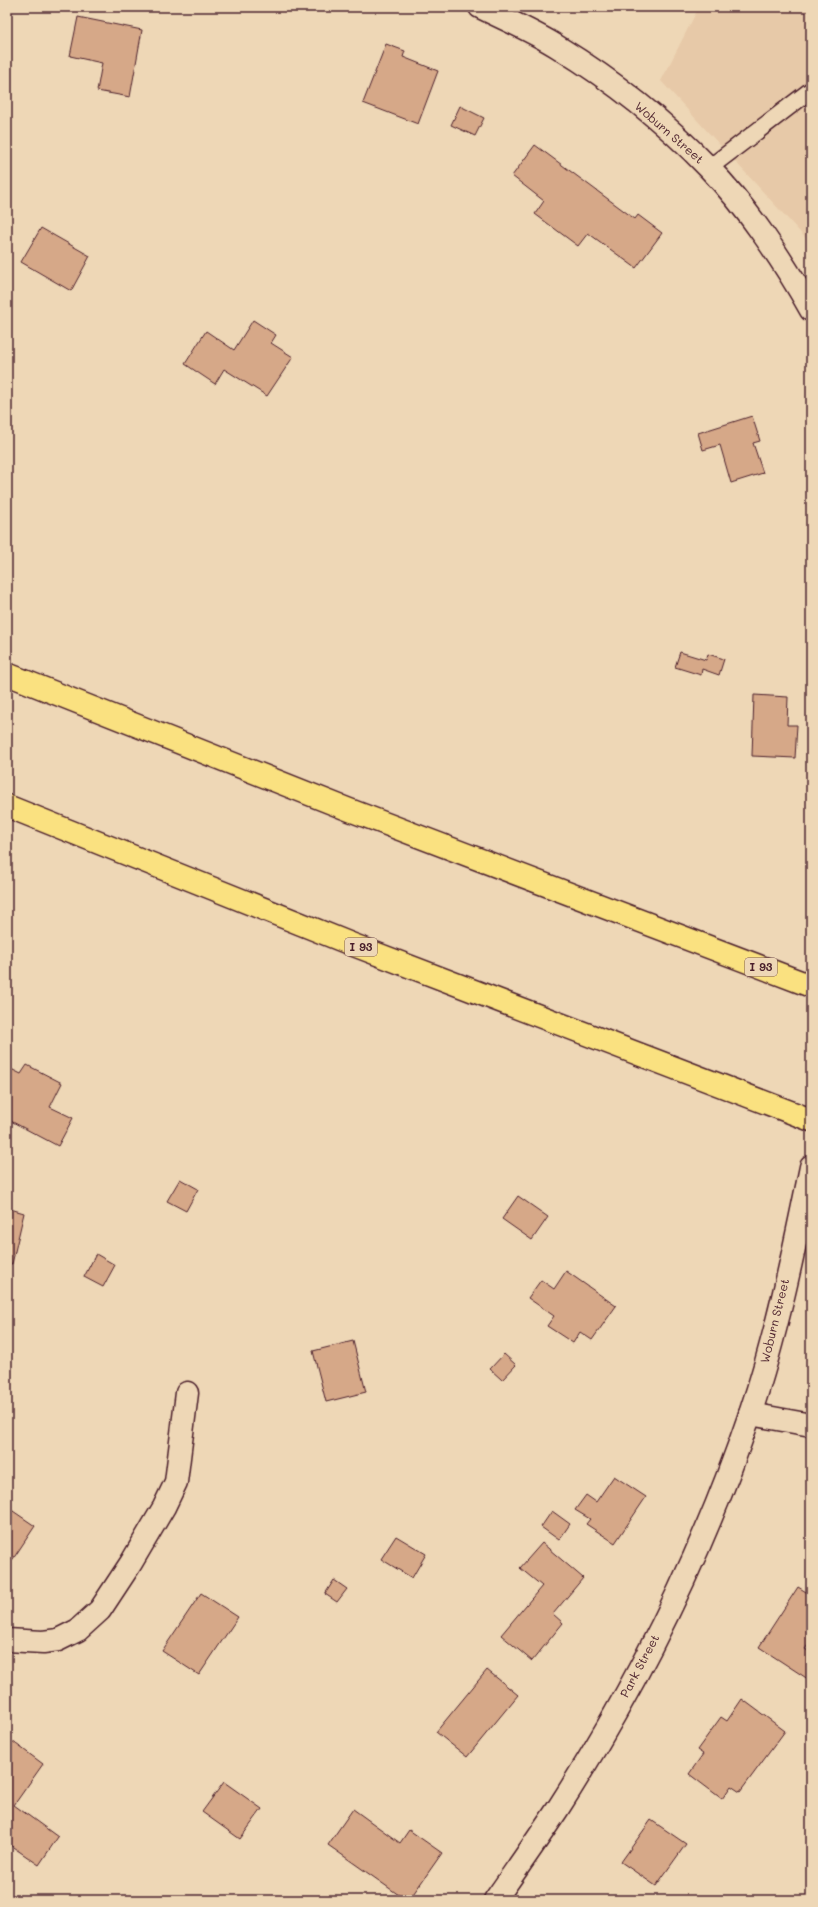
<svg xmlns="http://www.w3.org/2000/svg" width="818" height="1907" viewBox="0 0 818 1907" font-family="Mali,sans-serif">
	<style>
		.built { fill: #e7c9a8 }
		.building { fill: #d6a888; stroke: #4a1f2b }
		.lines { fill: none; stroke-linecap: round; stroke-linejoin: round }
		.lane-casing { stroke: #4a1f2b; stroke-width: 19 }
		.street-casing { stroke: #4a1f2b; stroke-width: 25 }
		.secondary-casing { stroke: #4a1f2b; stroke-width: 25 }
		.highway-casing { stroke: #4a1f2b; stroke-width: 25 }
		.lane { stroke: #eed7b6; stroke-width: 16 }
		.street { stroke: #eed7b6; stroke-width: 22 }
		.secondary { stroke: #eed7b6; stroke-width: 22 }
		.highway { stroke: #fae180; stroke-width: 22 }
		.labels { text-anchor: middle; stroke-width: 4; stroke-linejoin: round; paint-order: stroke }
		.shield { fill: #eed7b6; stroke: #7b5655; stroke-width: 1 }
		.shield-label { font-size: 11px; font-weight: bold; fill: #4a1f2b }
		.street-label { font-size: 12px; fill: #4a1f2b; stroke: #eed7b6 }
	</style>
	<rect width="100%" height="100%" fill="#eed7b6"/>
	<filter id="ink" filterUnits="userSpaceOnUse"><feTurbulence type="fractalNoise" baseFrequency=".025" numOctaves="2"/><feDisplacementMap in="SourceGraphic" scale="8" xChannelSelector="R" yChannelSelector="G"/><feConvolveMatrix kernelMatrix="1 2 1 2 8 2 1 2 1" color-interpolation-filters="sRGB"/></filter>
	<g filter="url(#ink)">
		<polygon class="built" points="699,7 811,7 811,244 661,81"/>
		<g class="building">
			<polygon points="78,17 142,30 130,97 97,91 102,63 70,56"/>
			<polygon points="386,44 405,51 403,57 438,71 418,124 363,103"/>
			<polygon points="460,106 484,118 475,136 451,125"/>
			<polygon points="535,145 635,219 638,215 662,233 636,268 588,233 578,246 535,214 544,201 512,176"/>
			<polygon points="41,228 90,256 71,291 21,262"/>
			<polygon points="253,320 276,335 271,343 293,357 267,396 224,369 215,384 185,364 206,331 234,350"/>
			<polygon points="752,416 760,441 753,443 763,473 731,483 720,445 703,450 698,433"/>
			<polygon points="680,652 706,660 708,654 724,659 719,675 702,669 701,675 675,667"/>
			<polygon points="754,695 788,697 787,725 797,725 795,758 752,756"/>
			<polygon points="27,1065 62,1083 50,1107 73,1118 58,1146 7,1119 7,1067 21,1074"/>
			<polygon points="180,1179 198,1189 186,1211 167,1201"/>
			<polygon points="518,1196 548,1217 532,1240 502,1219"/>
			<polygon points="7,1208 24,1213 12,1264 7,1263"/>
			<polygon points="96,1254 115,1265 103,1287 84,1277"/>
			<polygon points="566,1271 616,1306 592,1340 580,1332 573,1343 547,1326 554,1316 528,1298 541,1280 554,1289"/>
			<polygon points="353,1341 366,1392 326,1402 313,1351"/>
			<polygon points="504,1354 516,1365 502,1380 490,1369"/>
			<polygon points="614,1476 646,1497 615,1543 586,1524 590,1519 575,1510 586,1495 596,1502"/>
			<polygon points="7,1507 35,1526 7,1568"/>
			<polygon points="552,1511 570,1524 559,1540 541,1527"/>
			<polygon points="396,1536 426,1554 412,1578 381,1559"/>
			<polygon points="542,1543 583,1578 553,1614 563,1623 532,1661 501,1635 542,1586 520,1568"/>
			<polygon points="334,1580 347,1589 337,1602 325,1594"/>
			<polygon points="798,1587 811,1595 811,1641 805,1649 811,1653 811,1681 759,1647"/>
			<polygon points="201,1593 238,1617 199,1675 162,1651"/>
			<polygon points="487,1670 518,1695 467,1757 436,1732"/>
			<polygon points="742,1699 785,1731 740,1792 731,1786 722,1799 689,1774 703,1754 697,1750 721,1717 727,1721"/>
			<polygon points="12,1741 43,1764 14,1805 58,1837 39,1865 7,1843 7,1748"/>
			<polygon points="224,1782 262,1809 240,1839 202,1812"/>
			<polygon points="353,1809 400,1843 409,1830 442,1853 409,1900 406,1900 328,1845"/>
			<polygon points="651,1820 686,1844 656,1886 621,1862"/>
		</g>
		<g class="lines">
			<defs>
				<polyline id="lane" points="709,168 811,90"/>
				<polyline id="street" points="7,1640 43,1642 58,1640 78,1630 100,1610 131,1563 164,1507 176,1482 187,1393"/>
				<g id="secondary">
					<path d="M480 7C506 20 533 31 558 47 612 80 665 122 709 168 747 207 784 262 811 310"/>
					<polyline points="750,1414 811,1425"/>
					<path d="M495 1900C516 1870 537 1840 557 1810 636 1687 703 1553 750 1414 777 1334 794 1250 811 1167"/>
				</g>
				<g id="highway">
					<polyline points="7,674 347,809 811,986"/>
					<polyline points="7,806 351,944 811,1120"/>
				</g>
			</defs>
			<use href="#lane" class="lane-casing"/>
			<use href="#street" class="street-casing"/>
			<use href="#secondary" class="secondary-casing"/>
			<use href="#highway" class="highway-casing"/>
			<use href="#lane" class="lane"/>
			<use href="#street" class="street"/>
			<use href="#secondary" class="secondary"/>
			<use href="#highway" class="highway"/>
		</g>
	</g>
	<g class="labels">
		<g class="shield">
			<rect x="345" y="938" width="32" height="18" rx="3"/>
			<rect x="745" y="958" width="32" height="18" rx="3"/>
		</g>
		<g class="shield-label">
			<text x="361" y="951">I 93</text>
			<text x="761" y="971">I 93</text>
		</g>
		<g class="street-label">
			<text transform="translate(669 133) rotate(41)" y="4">Woburn Street</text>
			<text transform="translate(775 1321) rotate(-76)" y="4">Woburn Street</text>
			<text transform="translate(640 1666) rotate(-62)" y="4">Park Street</text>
		</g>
	</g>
	<rect width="818" height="1907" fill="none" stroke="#eed7b6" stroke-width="24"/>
	<rect x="12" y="12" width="794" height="1883" fill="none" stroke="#4a1f2b" stroke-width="1.5" filter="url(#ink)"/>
</svg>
